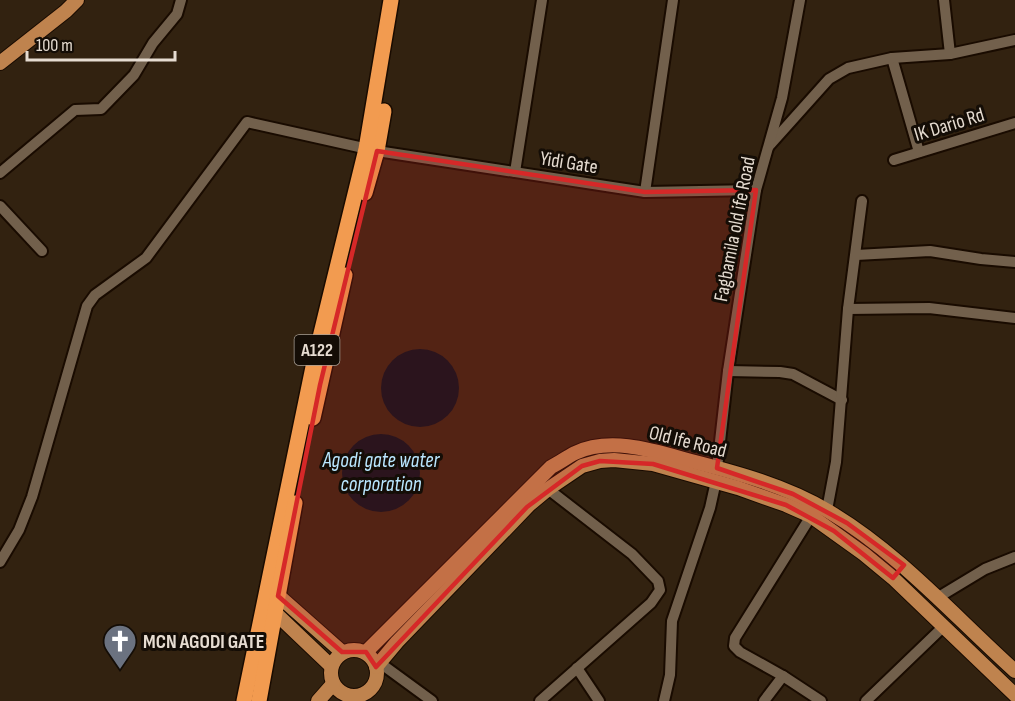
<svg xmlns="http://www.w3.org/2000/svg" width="1015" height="701" viewBox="0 0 1015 701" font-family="'Sofia Sans Condensed',sans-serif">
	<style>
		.water { fill: #00101b }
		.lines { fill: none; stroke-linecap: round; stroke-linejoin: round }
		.minor-casing { stroke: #190b00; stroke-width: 14 }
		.major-casing { stroke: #190b00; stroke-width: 16 }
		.highway-casing { stroke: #190b00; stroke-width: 18 }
		.minor { stroke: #72604c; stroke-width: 10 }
		.major { stroke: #bf834e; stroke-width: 14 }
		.highway { stroke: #f29b50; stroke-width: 15 }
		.marked { fill: #d62828; fill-opacity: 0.2; stroke: #d62828; stroke-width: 4.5; stroke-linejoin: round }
		.labels { text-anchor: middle; stroke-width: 6; stroke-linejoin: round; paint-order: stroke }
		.shield { fill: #140d06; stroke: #a79e94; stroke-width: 1.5 }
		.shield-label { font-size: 18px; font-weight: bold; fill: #e6dcd1 }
		.street-label { font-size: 20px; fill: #e6dcd1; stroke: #140d06 }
		.poi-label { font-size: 20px; font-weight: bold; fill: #e6dcd1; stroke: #140d06; text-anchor: start }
		.water-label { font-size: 21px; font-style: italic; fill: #bae7ff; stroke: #140d06 }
	</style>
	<rect width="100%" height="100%" fill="#322210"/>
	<g class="water">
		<circle cx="420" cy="388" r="39"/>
		<circle cx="381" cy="473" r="39"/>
	</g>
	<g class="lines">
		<defs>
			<g id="minor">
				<polyline points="944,0 950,54"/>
				<polyline points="892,58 919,152"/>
				<polyline points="769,146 829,79 848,68 892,58 950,54 1015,40"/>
				<polyline points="894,160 1015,123"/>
				<polyline points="515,172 542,0"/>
				<polyline points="0,173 75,110 101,109 134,75 153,43 177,14 181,0"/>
				<polyline points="645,192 673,0"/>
				<polyline points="0,206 42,251"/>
				<polyline points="856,255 930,251 981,259 1015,262"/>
				<polyline points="848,309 929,308 1015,318"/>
				<polyline points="728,371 780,372 793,374 842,400"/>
				<polyline points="717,468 728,371 756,190 782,98 800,0"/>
				<polyline points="827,510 836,462 848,309 862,201"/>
				<polyline points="811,516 735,638 734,646 740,652 783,676 821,701"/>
				<polyline points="0,562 19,530 32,497 87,306 95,295 146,258 247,122 377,151 645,192 756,190"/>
				<polyline points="937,598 985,569 1015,557"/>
				<polyline points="380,663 432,701"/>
				<polyline points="577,668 599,701"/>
				<polyline points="540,701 651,603 660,590 658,581 632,554 548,489"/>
				<polyline points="664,701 670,675 672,621 710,508 716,481"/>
				<polyline points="764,701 783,676"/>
				<polyline points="866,701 943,627"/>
			</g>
			<g id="major">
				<polyline points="0,63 66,11 77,0"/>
				<polyline points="272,590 342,652"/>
				<polyline points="268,606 331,666"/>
				<circle cx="354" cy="673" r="23"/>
				<path d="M366 652 551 467C559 463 567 457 575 453 611 436 655 451 691 461 738 473 786 486 828 511 899 553 954 616 1015 671"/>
				<polyline points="376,667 397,642 530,504 548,489 582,466 600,461 614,460 653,464 738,488 786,505 811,516 864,554 893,578 1015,695"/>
				<polyline points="318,701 333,684"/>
			</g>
			<g id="highway">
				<polyline points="365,193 377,151 384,111"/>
				<polyline points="313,418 345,275"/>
				<polyline points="244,701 314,362 366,149 391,0"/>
				<polyline points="259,701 295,503"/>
			</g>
		</defs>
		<use href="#minor" class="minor-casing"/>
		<use href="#major" class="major-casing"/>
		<use href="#highway" class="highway-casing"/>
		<use href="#minor" class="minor"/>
		<use href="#major" class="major"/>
		<use href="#highway" class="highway"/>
	</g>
	<path class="marked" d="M377 151 645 192 756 190 717 468 793 494 847 523 904 565 893 578 834 531 786 505 653 464 600 461 582 466 527 507 376 667 366 652H342L278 596 320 385Z"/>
	<defs>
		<symbol id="church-pin" viewBox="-11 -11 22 30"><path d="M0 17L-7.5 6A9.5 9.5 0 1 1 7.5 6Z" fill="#6b7280" stroke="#140d06"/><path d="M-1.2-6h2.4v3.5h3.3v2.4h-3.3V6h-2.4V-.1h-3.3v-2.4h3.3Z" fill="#fff"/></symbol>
	</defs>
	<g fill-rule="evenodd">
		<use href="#church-pin" x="101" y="622" width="38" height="52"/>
	</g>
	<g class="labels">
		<rect class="shield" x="294.5" y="335" width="45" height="30" rx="4.5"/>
		<g class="shield-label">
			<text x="317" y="356">A122</text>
		</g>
		<g class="street-label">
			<text transform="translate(949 124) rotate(-17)" y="7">IK Dario Rd</text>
			<text transform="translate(569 162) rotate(9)" y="7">Yidi Gate</text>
			<text transform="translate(734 229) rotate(-79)" y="7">Fagbamila old ife Road</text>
			<text transform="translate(688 441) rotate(14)" y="7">Old Ife Road</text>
		</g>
		<g class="poi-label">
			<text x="143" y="648">MCN AGODI GATE</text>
		</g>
		<g class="water-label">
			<text x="381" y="467">Agodi gate water<tspan x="381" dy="24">corporation</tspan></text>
		</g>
	</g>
	<path d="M27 51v9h148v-9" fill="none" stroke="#e6dcd1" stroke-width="3"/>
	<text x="36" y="51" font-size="18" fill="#e6dcd1" stroke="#140d06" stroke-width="4.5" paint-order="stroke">100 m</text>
</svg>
